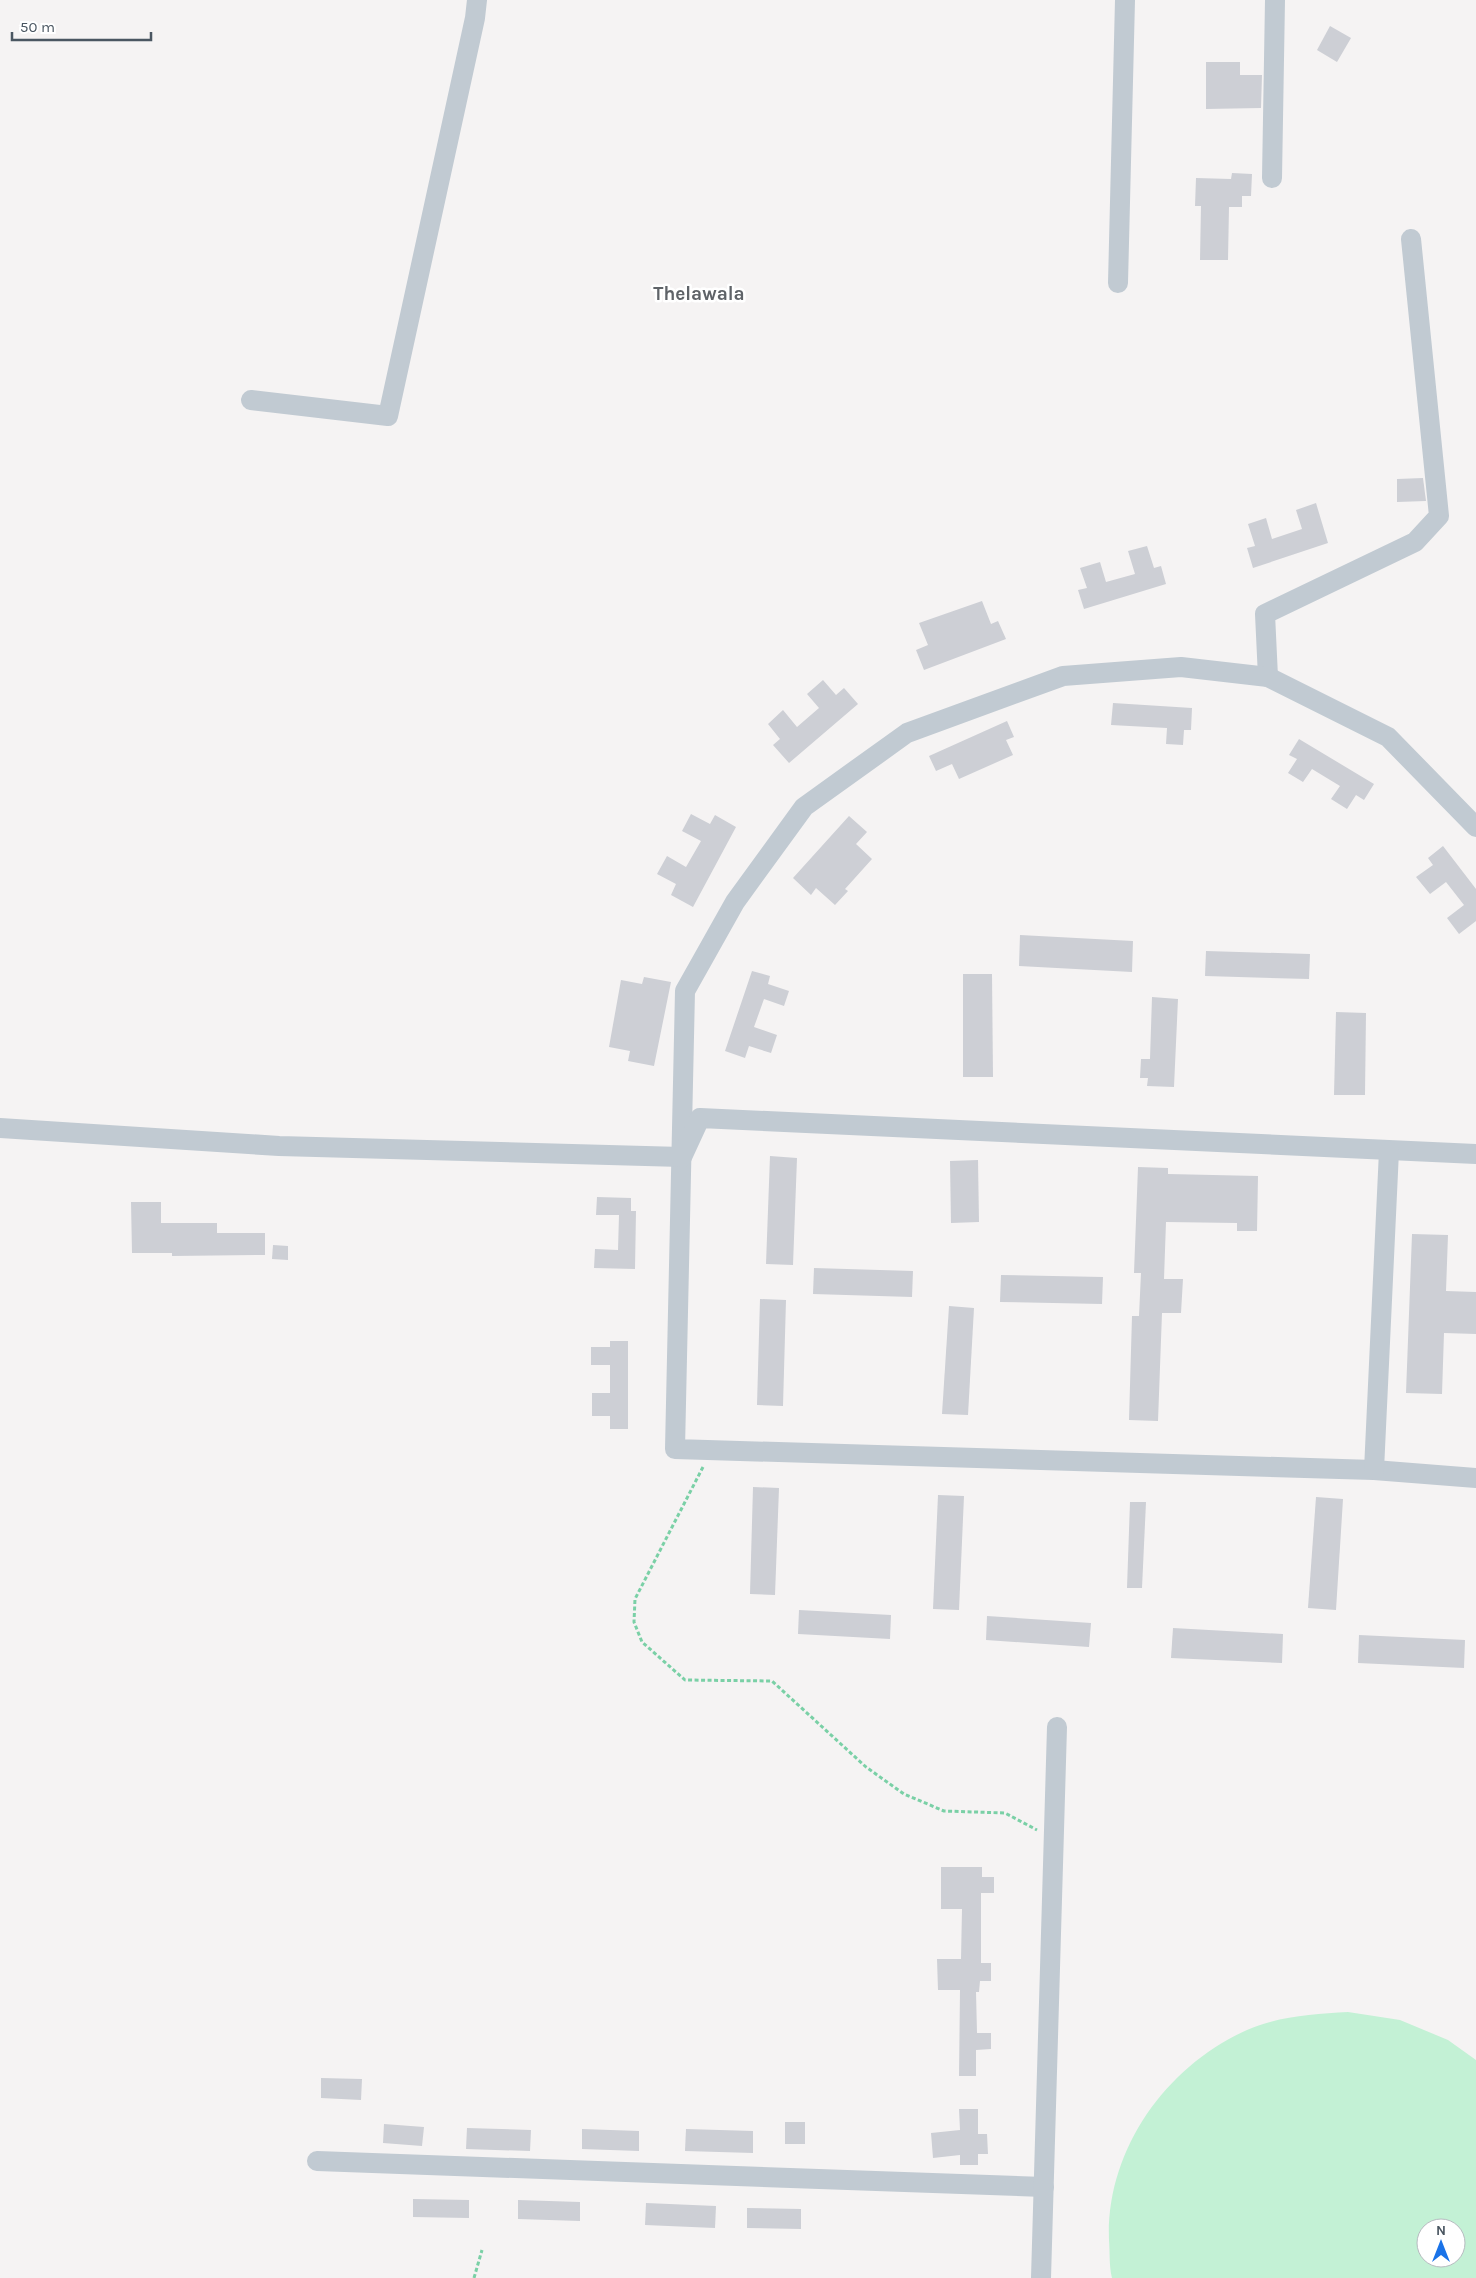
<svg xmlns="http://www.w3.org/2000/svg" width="1476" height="2278" viewBox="0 0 1476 2278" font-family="Karla,sans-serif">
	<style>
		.green { fill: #c3f1d5; fill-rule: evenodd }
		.building { fill: #cdcfd5 }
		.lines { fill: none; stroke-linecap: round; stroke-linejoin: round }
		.path { stroke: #7ad0a6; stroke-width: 3; stroke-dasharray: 4 2.5; stroke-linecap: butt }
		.street { stroke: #c1cad2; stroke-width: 20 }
		.labels { text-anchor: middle; stroke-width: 5; stroke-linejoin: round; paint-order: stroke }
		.quarter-label { font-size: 19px; font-weight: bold; fill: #5f6368; stroke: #fff }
	</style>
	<rect width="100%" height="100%" fill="#f5f3f3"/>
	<path class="green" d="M1348 2012 1400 2020 1448 2040 1476 2060V2278H1112C1109 2266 1110 2253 1109 2240 1106 2150 1166 2066 1247 2030 1279 2016 1314 2014 1348 2012ZM1426 2228H1456V2258H1426Z"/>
	<g class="building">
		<polygon points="1330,26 1351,38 1337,62 1317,50"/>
		<polygon points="1206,62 1240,62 1240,75 1262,75 1261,108 1206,109"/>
		<polygon points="1232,173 1252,174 1251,196 1242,196 1242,207 1229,207 1228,260 1200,260 1201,206 1195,206 1196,178 1231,179"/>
		<polygon points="1423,478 1426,501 1397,502 1397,479"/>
		<polygon points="1316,503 1328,543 1253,568 1247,548 1255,546 1248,524 1266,518 1272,539 1302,529 1296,510"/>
		<polygon points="1147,546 1154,568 1161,566 1166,584 1084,609 1078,590 1087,588 1080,568 1100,562 1106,582 1135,574 1128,551"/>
		<polygon points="982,601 991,624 998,621 1006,639 924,670 916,650 928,645 919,623"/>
		<polygon points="823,680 836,695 844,688 858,704 789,763 773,745 780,739 768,724 783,710 797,727 819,708 807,694"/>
		<polygon points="1113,703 1192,708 1191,730 1184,730 1183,745 1166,744 1167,728 1111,725"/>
		<polygon points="1007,721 1014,737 1006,740 1013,755 959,779 952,764 936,771 929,756"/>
		<polygon points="1299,739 1374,784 1364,800 1356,795 1347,809 1331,799 1340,786 1312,769 1303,782 1288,773 1297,759 1289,755"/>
		<polygon points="691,814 710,824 715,815 736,827 693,907 671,895 676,884 657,874 667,856 686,867 701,841 682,831"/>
		<polygon points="849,816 867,832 856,844 872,859 845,889 848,891 835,905 816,888 811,895 793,878"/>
		<polygon points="1443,846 1476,889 1476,921 1459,934 1447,918 1464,905 1446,882 1430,894 1416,877 1433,865 1428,858"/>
		<polygon points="1020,935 1133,941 1132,972 1019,966"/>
		<polygon points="1206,951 1310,954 1309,979 1205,976"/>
		<polygon points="752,971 770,976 768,984 789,991 784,1006 764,999 754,1027 777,1035 771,1053 749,1046 745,1058 725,1051"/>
		<polygon points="963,974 992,974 993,1077 963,1077"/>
		<polygon points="644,977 671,982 654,1066 628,1061 630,1051 609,1047 621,980 642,984"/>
		<polygon points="1152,997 1178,999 1174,1087 1147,1086 1148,1078 1140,1078 1141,1059 1150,1059"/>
		<polygon points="1336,1012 1366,1013 1365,1095 1334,1095"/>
		<polygon points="770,1156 797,1158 793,1265 766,1264"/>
		<polygon points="978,1160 979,1222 951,1223 950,1161"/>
		<polygon points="1138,1167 1168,1168 1168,1174 1258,1176 1257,1231 1237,1231 1237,1223 1166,1222 1164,1279 1183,1279 1181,1313 1162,1313 1158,1421 1129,1420 1132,1316 1139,1316 1141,1273 1134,1273"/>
		<polygon points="597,1197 631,1198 631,1211 636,1211 635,1269 594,1268 595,1249 618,1250 619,1215 596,1215"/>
		<polygon points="131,1202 161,1202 161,1223 217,1223 217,1233 265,1233 265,1255 172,1256 172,1253 132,1253"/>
		<polygon points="1412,1234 1448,1235 1446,1291 1476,1292 1476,1334 1444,1333 1442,1394 1406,1393"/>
		<polygon points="273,1245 288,1246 288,1260 272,1259"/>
		<polygon points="814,1268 913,1271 912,1297 813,1294"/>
		<polygon points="1001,1275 1103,1277 1102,1304 1000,1302"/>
		<polygon points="760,1299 786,1300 783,1406 757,1405"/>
		<polygon points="949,1306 974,1308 968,1415 942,1414"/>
		<polygon points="610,1341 628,1341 628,1429 610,1429 610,1416 592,1416 592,1393 610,1393 610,1365 591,1365 591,1347 610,1347"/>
		<polygon points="753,1487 779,1488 775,1595 750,1594"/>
		<polygon points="938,1495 964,1496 959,1610 933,1609"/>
		<polygon points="1316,1497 1343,1499 1336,1610 1308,1608"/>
		<polygon points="1130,1502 1146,1502 1142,1588 1127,1588"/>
		<polygon points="799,1610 891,1615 890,1639 798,1634"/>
		<polygon points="987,1616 1091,1623 1089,1647 986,1640"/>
		<polygon points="1173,1628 1283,1634 1282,1663 1171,1658"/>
		<polygon points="1359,1635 1465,1640 1464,1668 1358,1663"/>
		<polygon points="941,1867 982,1867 982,1877 994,1877 994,1893 981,1893 981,1963 991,1963 991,1981 980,1981 979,1992 976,1992 977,2033 991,2033 991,2049 976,2050 976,2076 959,2076 960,1990 938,1990 937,1959 961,1959 962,1909 941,1909"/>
		<polygon points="321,2078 362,2079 361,2100 321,2098"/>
		<polygon points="959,2109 978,2109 978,2134 987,2134 988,2154 978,2154 978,2165 960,2165 960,2155 933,2158 931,2133 960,2130"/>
		<rect x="785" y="2122" width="20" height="22"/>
		<polygon points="384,2124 424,2127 422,2146 383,2143"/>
		<polygon points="467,2128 531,2130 530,2151 466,2149"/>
		<polygon points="582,2129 639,2131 639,2151 582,2149"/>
		<polygon points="686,2129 753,2131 753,2153 685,2151"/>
		<polygon points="413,2199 469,2200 469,2218 413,2217"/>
		<polygon points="518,2200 580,2202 580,2221 518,2219"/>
		<polygon points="646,2203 716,2206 715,2228 645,2225"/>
		<polygon points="747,2208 801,2209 801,2229 747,2228"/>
	</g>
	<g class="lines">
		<g class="path">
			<polyline points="703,1467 635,1599 634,1622 642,1642 685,1680 772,1681 866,1767 904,1794 944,1811 1005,1813 1037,1830"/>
			<polyline points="474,2278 482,2250"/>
		</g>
		<g class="street">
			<polyline points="1272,178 1275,0"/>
			<polyline points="1118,283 1125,0"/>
			<polyline points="251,400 388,416 475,18 477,0"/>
			<polyline points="1268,677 1265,614 1415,542 1439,516 1411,239"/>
			<polyline points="1476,827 1388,737 1268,677 1181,667 1063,676 907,733 804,807 735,902 685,991 675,1449 1374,1470 1476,1478"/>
			<polyline points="0,1128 279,1146 682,1157 700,1118 1476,1154"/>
			<polyline points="1374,1470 1389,1151"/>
			<polyline points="317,2161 1044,2187"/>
			<polyline points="1041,2278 1057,1727"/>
		</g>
	</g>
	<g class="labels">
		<g class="quarter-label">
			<text x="699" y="300">Thelawala</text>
		</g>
	</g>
	<g transform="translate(1441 2243)"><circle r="24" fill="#ffffff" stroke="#b7bbc0"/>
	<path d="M0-4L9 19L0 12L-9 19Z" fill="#1a73e8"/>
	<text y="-8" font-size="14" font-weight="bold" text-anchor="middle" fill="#4a5661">N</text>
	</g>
	<path d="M12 32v8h139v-8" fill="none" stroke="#4a5661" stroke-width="2.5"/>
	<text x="20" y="32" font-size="15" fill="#4a5661" stroke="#ffffff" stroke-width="4" paint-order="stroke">50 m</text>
</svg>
